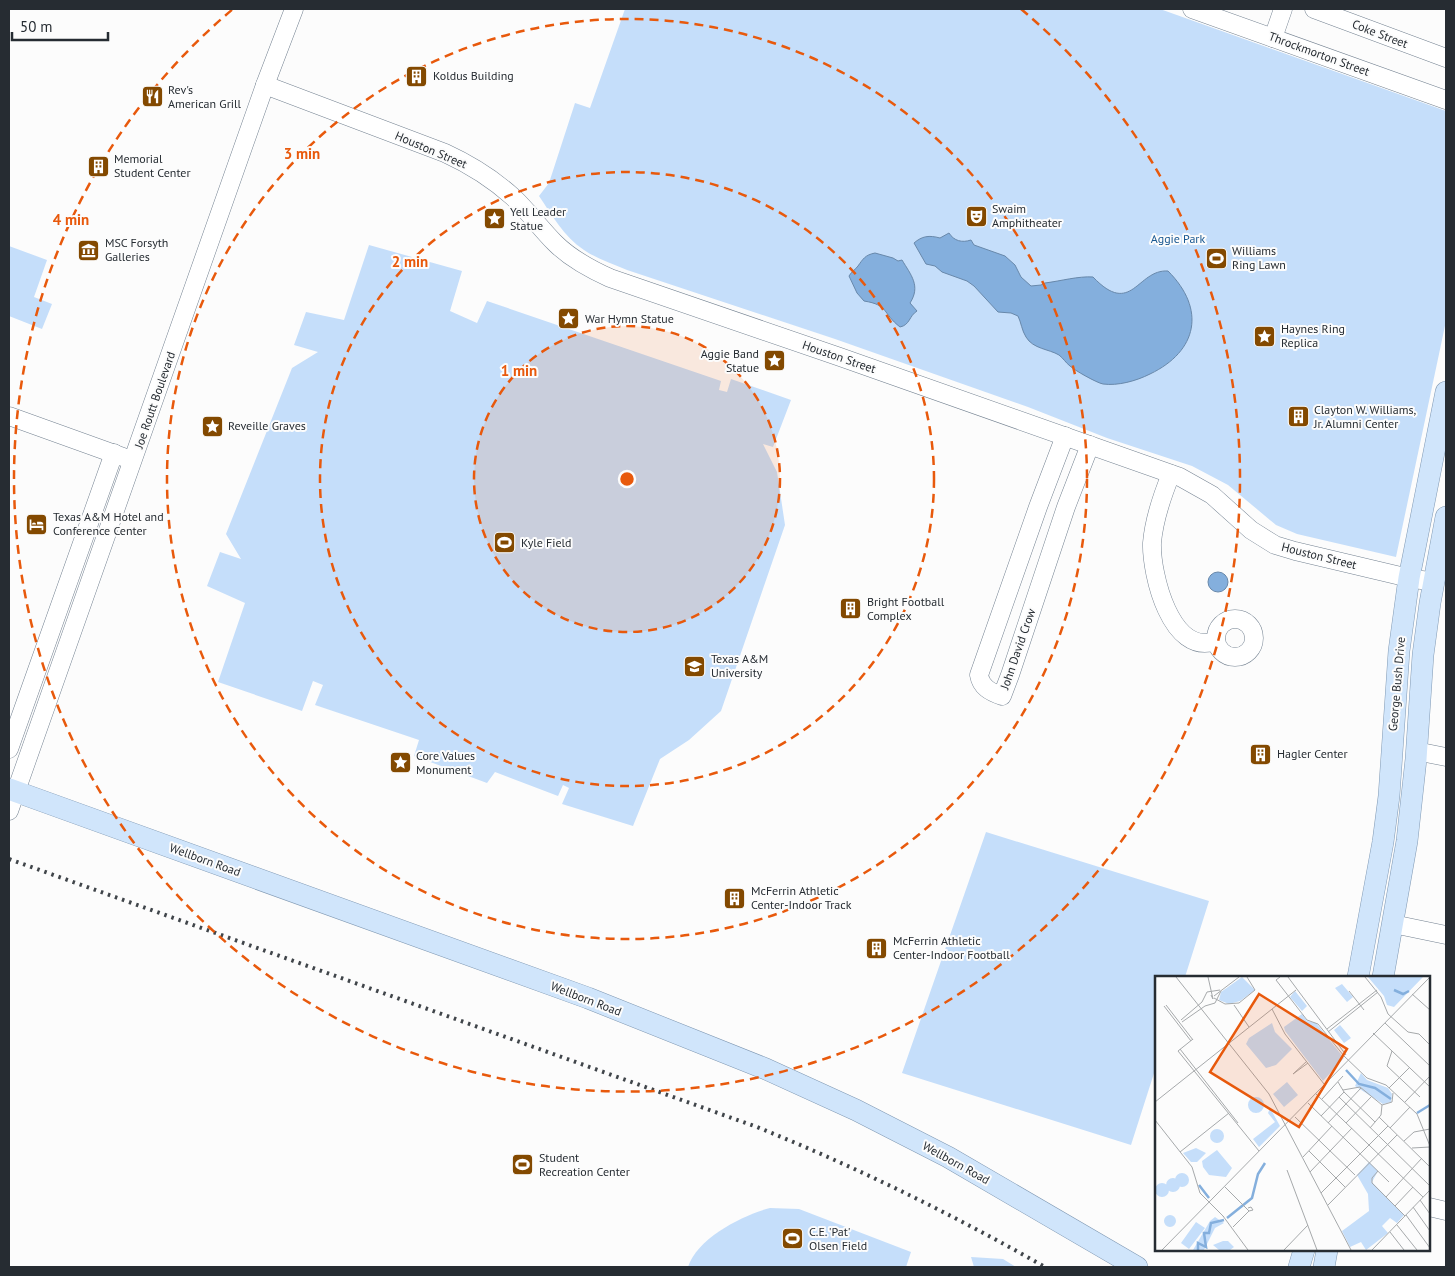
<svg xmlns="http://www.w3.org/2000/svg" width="1455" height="1276" viewBox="0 0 1455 1276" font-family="'PT Sans',sans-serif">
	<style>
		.green { fill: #c5defa }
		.water { fill: #84afdd; stroke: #6888aa }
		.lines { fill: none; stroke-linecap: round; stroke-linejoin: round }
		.minor-casing { stroke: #758392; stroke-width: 19 }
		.major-casing { stroke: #8099b3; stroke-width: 22 }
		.minor { stroke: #fff; stroke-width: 18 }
		.major { stroke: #d0e5fb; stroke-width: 21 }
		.rail { stroke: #40454a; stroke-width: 4; stroke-dasharray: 2.5 5; stroke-linecap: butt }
		.ring { fill: none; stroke: #e8590c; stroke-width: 2.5; stroke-dasharray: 9 6 }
		.labels { text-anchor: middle; stroke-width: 4; stroke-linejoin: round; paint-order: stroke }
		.street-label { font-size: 12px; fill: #262c32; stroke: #fcfcfc }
		.poi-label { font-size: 12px; fill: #262c32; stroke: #fcfcfc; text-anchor: start }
		.park-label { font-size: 12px; fill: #195891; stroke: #fcfcfc }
		.inset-river { fill: none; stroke: #84afdd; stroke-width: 2.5 }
		.inset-road { fill: none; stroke: #a6a9ab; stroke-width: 1 }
		.view { fill: #e8590c; fill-opacity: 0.15; stroke: #e8590c; stroke-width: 2.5 }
		.inset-edge { fill: none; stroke: #262c32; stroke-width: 2.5 }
		.centre { fill: #e8590c; stroke: #fcfcfc; stroke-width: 2.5 }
		.ring-label { font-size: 15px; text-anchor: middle; font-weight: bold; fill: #e8590c; stroke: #fcfcfc; stroke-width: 4; stroke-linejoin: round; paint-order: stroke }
	</style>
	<rect width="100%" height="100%" fill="#fcfcfc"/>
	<g class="green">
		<path d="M625 9H1160L1446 111V321L1396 557 1297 534 1276 525 1228 485 1192 466 1107 438 1028 407 835 339 627 270C613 264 597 259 584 250 564 237 552 215 539 196L549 183 575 103 590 108Z"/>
		<polygon points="369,245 462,271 450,311 477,323 487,301 721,381 719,390 727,392 731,379 791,400 773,447 763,444 777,472 785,525 721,711 689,740 660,759 633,826 562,804 569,788 563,785 558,796 495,772 487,783 414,756 419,740 315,705 323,685 313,681 302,711 218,682 245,603 207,586 220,552 241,559 226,534 292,368 318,352 294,345 306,312 344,320"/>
		<polygon points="9,246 47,260 34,297 52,304 42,329 9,316"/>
		<polygon points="986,832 1209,901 1185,977 1156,977 1156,1067 1131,1145 902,1073"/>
		<path d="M770 1208 799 1209 911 1252 906 1267H688C697 1238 743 1215 770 1208Z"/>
		<polygon points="971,1257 1003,1259 1016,1267 974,1267"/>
	</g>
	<g class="water">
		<path d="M949 233C954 241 962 243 971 240L974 245 1005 256 1015 265 1021 277 1031 286 1041 285 1045 283C1061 281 1078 276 1093 277 1132 318 1137 269 1168 271 1206 309 1198 351 1150 374 1136 381 1118 386 1103 384 1097 383 1074 370 1070 366 1066 363 1063 358 1059 355 1049 349 1033 349 1026 337 1022 331 1021 322 1018 316L1011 313 998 312 974 286 967 281 942 272 935 266 926 264 914 243C922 236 929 235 940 238Z"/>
		<path d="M875 253 893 258 898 261 902 260C911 275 921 286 910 303L917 311C909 316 910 325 900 327 882 313 889 305 864 301L857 293 849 276C852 271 855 270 858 266 863 259 865 255 875 253Z"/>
		<circle cx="1218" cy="582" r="10"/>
	</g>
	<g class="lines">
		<defs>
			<g id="minor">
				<polyline points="1192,9 1446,100"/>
				<polyline points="1314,9 1446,58"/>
				<polyline points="1273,38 1283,9"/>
				<path d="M265 85 445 153C469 164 493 179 513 197 528 211 540 228 555 243 571 259 590 269 610 278L840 357 1180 477 1212 495 1251 530 1275 545 1295 551 1409 578 1434 582"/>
				<polyline points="9,416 123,457"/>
				<path d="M1065 436 1038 507 979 675C981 687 990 692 1002 696L1010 675 1066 507 1090 445"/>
				<path d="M1171 474C1162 496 1154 519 1152 543 1151 574 1171 657 1216 641"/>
				<circle cx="1235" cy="638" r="19"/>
				<polyline points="9,749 114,453"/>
				<polyline points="1416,751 1446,757"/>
				<polyline points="9,811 265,85 294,9"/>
				<polyline points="1393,924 1446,935"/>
				<polyline points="1429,1207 1446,1211"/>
			</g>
			<g id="major">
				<polyline points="9,789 588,998 766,1069 856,1110 948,1157 1137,1267"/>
				<polyline points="1358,977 1383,842 1389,796 1399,651 1409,578 1446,392"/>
				<polyline points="1383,977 1407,841 1416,759 1423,655 1430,603 1446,517"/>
				<polyline points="1299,1267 1304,1250"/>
				<polyline points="1324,1267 1327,1250"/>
			</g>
		</defs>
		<use href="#minor" class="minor-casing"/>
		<use href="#major" class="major-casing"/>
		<use href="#minor" class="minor"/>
		<use href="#major" class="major"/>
		<path class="rail" d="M9 859 757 1127C856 1167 952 1214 1045 1267"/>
	</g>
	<circle cx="627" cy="479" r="153" fill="#e8590c" fill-opacity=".12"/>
	<g class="ring">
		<circle cx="627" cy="479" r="153"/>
		<circle cx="627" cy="479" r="307"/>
		<circle cx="627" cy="479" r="460"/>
		<path d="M1021 9A613 613 0 1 1 233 9"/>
	</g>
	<defs>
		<symbol id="building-square" viewBox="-11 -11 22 22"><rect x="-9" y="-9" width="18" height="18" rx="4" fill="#834900" stroke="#fcfcfc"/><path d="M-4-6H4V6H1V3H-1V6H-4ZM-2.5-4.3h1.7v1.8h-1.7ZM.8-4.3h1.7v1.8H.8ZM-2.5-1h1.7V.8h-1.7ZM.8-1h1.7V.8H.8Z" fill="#fff"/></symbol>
		<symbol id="restaurant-square" viewBox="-11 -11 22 22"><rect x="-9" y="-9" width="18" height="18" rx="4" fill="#834900" stroke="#fcfcfc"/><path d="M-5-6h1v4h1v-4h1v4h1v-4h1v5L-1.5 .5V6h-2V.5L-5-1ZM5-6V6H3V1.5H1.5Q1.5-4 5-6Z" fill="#fff"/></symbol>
		<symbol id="theatre-square" viewBox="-11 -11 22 22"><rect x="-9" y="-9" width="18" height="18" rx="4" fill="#834900" stroke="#fcfcfc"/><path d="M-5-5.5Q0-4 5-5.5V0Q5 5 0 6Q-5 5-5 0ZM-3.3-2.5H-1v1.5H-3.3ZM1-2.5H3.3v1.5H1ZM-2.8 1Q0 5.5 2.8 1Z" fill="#fff"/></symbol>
		<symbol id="sight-square" viewBox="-11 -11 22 22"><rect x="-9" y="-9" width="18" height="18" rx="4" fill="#834900" stroke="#fcfcfc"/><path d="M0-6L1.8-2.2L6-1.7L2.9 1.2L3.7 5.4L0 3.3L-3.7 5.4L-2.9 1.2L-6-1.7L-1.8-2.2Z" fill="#fff"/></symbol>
		<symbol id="museum-square" viewBox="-11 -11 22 22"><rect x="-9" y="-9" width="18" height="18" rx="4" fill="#834900" stroke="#fcfcfc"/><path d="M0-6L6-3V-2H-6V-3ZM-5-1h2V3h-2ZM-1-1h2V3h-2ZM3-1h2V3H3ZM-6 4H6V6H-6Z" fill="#fff"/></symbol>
		<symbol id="stadium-square" viewBox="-11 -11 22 22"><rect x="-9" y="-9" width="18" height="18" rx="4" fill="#834900" stroke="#fcfcfc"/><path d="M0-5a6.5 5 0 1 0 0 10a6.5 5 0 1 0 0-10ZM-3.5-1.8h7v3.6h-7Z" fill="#fff"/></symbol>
		<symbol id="hotel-square" viewBox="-11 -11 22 22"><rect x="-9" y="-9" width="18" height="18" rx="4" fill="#834900" stroke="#fcfcfc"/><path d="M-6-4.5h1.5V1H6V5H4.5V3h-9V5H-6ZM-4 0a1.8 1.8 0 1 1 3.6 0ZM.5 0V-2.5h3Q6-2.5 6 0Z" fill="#fff"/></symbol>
		<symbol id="university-square" viewBox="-11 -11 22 22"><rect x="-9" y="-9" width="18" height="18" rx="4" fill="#834900" stroke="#fcfcfc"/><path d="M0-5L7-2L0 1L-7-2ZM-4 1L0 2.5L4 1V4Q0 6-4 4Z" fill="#fff"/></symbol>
	</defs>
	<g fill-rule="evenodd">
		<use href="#building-square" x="404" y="64" width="25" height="25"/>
		<use href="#restaurant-square" x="140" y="84" width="25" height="25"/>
		<use href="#building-square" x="86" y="154" width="25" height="25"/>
		<use href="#theatre-square" x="964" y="204" width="25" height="25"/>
		<use href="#sight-square" x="482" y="206" width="25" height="25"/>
		<use href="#museum-square" x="76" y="238" width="25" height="25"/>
		<use href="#stadium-square" x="1204" y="246" width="25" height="25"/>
		<use href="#sight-square" x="556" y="306" width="25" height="25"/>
		<use href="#sight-square" x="1252" y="324" width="25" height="25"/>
		<use href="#sight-square" x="762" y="348" width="25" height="25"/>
		<use href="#building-square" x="1286" y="404" width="25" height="25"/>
		<use href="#sight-square" x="200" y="414" width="25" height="25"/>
		<use href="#hotel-square" x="24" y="512" width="25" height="25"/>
		<use href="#stadium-square" x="492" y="530" width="25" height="25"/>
		<use href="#building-square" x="838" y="596" width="25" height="25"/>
		<use href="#university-square" x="682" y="654" width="25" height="25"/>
		<use href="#building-square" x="1248" y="742" width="25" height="25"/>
		<use href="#sight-square" x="388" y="750" width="25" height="25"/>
		<use href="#building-square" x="722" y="886" width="25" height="25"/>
		<use href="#building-square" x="864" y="936" width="25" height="25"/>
		<use href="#stadium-square" x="510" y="1152" width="25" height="25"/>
		<use href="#stadium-square" x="780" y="1226" width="25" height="25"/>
	</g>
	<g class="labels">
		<g class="street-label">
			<text transform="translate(1380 34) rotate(21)" y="4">Coke Street</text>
			<text transform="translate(1319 54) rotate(20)" y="4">Throckmorton Street</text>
			<text transform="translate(431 150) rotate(23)" y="4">Houston Street</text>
			<text transform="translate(839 357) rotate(19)" y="4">Houston Street</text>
			<text transform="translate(155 400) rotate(-71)" y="4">Joe Routt Boulevard</text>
			<text transform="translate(1319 556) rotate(14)" y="4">Houston Street</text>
			<text transform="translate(1018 649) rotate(-71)" y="4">John David Crow</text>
			<text transform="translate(1397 684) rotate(-85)" y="4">George Bush Drive</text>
			<text transform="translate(205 860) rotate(20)" y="4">Wellborn Road</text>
			<text transform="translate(586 999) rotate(21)" y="4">Wellborn Road</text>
			<text transform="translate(956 1163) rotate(29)" y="4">Wellborn Road</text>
		</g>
		<g class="poi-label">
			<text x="433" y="80">Koldus Building</text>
			<text x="168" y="94">Rev's<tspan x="168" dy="14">American Grill</tspan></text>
			<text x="114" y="163">Memorial<tspan x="114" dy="14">Student Center</tspan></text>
			<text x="992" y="213">Swaim<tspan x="992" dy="14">Amphitheater</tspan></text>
			<text x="510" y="216">Yell Leader<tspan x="510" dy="14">Statue</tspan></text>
			<text x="105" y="247">MSC Forsyth<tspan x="105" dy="14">Galleries</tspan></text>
			<text x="1232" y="255">Williams<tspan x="1232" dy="14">Ring Lawn</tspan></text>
			<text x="585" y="323">War Hymn Statue</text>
			<text x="1281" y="333">Haynes Ring<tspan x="1281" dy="14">Replica</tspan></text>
			<text x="759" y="358" text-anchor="end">Aggie Band<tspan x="759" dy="14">Statue</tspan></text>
			<text x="1314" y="414">Clayton W. Williams,<tspan x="1314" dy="14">Jr. Alumni Center</tspan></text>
			<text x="228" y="430">Reveille Graves</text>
			<text x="53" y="521">Texas A&amp;M Hotel and<tspan x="53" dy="14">Conference Center</tspan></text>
			<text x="521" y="547">Kyle Field</text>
			<text x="867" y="606">Bright Football<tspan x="867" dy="14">Complex</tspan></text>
			<text x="711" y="663">Texas A&amp;M<tspan x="711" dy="14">University</tspan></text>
			<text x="1277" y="758">Hagler Center</text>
			<text x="416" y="760">Core Values<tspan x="416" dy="14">Monument</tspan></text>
			<text x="751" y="895">McFerrin Athletic<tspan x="751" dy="14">Center-Indoor Track</tspan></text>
			<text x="893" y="945">McFerrin Athletic<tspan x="893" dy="14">Center-Indoor Football</tspan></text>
			<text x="539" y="1162">Student<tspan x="539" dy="14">Recreation Center</tspan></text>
			<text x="809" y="1236">C.E. 'Pat'<tspan x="809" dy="14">Olsen Field</tspan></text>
		</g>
		<g class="park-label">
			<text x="1178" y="243">Aggie Park</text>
		</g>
	</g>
	<g transform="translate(1155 976)">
		<rect width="275" height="275" fill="#fcfcfc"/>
		<path d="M87 1 100 14 85 25 74 28 64 24 66 16ZM213 1H268L239 31 232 29 229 20ZM187 8 198 21 192 26 180 12ZM140 15 152 30 147 35 135 21ZM147 38 152 45 161 47 189 82 168 105 130 55 129 51ZM117 47 120 56 137 73 121 89 111 92 91 68 94 62ZM185 49 196 62 189 67 179 54ZM206 97 212 104 233 112 237 118 236 126 228 128 200 110ZM132 106 143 119 129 131 118 118ZM93 129a8 8 0 1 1 16 0a8 8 0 1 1-16 0ZM115 132 125 150 104 171 98 163 120 146 113 137ZM55 160a7 7 0 1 1 14 0a7 7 0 1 1-14 0ZM41 172 51 177 42 186H36L28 177ZM62 174 77 192 71 201 54 199 48 191 47 185ZM214 186 223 195 217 206 249 239 242 247 235 242 227 250 233 257 211 274 206 266 195 271 187 255 214 235 213 218 202 199ZM20 204a7 7 0 1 1 14 0a7 7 0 1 1-14 0ZM11 209a7 7 0 1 1 14 0a7 7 0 1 1-14 0ZM0 214a7 7 0 1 1 14 0a7 7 0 1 1-14 0ZM9 245a6 6 0 1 1 12 0a6 6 0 1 1-12 0ZM60 241 69 247 60 252 49 274H38L55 245ZM41 246 50 252 34 273 26 267ZM68 265H73L79 271 75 274H64L58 269Z" fill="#c5defa"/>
		<path class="inset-river" d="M239 14 248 18 254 15M191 94 204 108 220 112 236 123M262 137 275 129M44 209 54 222M72 242 97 222 103 198 110 187M43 274V267L51 271 49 257H54L56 247 69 244"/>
		<path class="inset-road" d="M21 1 114 118 196 274M53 1 58 23 56 19M125 1 121 4 152 44 163 48 189 80 212 102 231 109 262 138 275 170M133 1 191 79M210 1 226 21 233 38 253 56 264 58 275 69M194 15 209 34M257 18 275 34M59 20 84 1M59 22 70 28 84 27 100 14 92 1M11 29 38 64M79 29 94 51M9 30 36 65M117 33 130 58 169 108M26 44 47 26 52 16 65 14M27 46 50 30 60 27 66 15M230 47 275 90M172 53 222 14M173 56 223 16M218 57 275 111M38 63 23 75 104 175M25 73 83 147M237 75 232 90 265 121M152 85 138 98 153 87M183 106 189 116 220 146M234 112 255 91M188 114 205 111 227 129 237 126 238 117M161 118 268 221M184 121 275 210M167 123 188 100M0 126 141 14M250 126 275 100M153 127 234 206M166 140 189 116M140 141 200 199M224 141 275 191M0 144 37 191 45 217 69 241M173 147 206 112M191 147 216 121M215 152 226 139 227 129M235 152 255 131M249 165 259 156 275 153M257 172 275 171M154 175 190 211M25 176 74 137M148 181 177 150M132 194 162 274M223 195 217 202V207L250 240M155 196 197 152M70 211 94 235 98 234 96 231 93 232M166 217 233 150M231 221 267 182M265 224 275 238M173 229 242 159M240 230 258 211M258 231 275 255M251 239 275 272M68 240 93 274M242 249 262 274M78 251 94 235M235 256 249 274M7 274 275 1M129 274 153 249M217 274 275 214"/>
		<path class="view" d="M104 18 192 73 144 151 55 96Z"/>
		<rect width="275" height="275" class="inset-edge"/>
	</g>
	<circle cx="627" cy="479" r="8" class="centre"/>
	<g class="ring-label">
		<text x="302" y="159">3 min</text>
		<text x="71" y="225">4 min</text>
		<text x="410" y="267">2 min</text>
		<text x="519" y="376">1 min</text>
	</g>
	<rect width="1455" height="1276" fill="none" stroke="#262c32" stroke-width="20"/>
	<path d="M12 32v8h96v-8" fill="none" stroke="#262c32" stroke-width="2.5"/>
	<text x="20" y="32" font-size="15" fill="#262c32" stroke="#fcfcfc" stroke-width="4" paint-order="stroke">50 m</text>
</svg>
